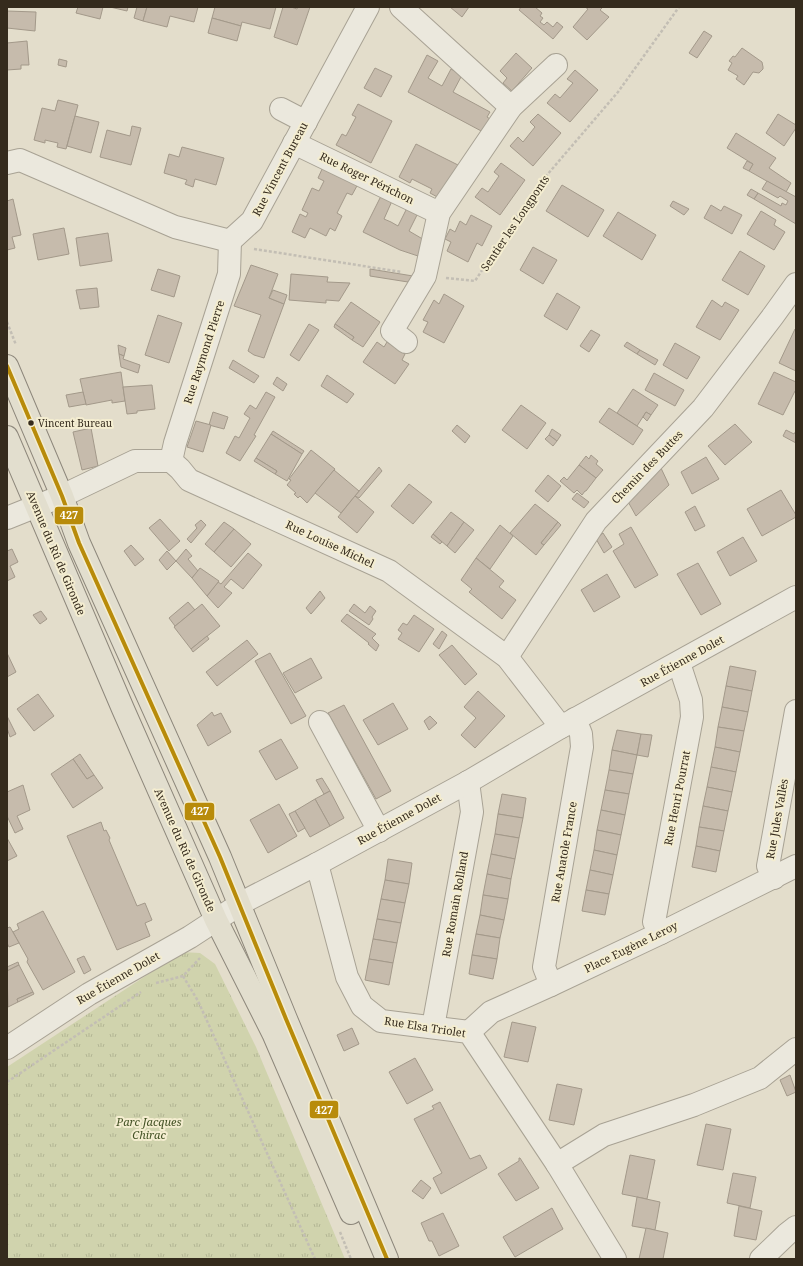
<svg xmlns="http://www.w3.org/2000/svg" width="803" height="1266" viewBox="0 0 803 1266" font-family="'Noto Serif',serif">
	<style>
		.park { fill: url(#park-tufts) }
		.building { fill: #c6bbac; stroke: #a3998a }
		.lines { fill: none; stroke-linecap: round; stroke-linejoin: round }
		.minor-casing { stroke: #a8a294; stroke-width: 24 }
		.major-casing { stroke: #8d877b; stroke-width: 24 }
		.path { stroke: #c3beb4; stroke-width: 2.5; stroke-dasharray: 3 2; stroke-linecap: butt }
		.minor { stroke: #ebe8dd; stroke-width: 22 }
		.major { stroke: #e2dece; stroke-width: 22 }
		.bus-1-casing { stroke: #f4edd0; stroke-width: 7 }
		.bus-1 { stroke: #b88b0a; stroke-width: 4 }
		.bus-dot { fill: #352b1d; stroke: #f4edd0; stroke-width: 1.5 }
		.labels { text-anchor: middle; stroke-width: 4; stroke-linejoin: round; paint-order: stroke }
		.bus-label { font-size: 10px; fill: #352b1d; stroke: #f4edd0; text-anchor: start }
		.street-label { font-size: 11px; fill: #352b1d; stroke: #f4edd0 }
		.park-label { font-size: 11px; font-style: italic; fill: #425124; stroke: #f4edd0 }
		.line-badge { stroke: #f4edd0; stroke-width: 1.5 }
		.badge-label { font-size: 11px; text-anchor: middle; font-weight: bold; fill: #fff }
	</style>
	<defs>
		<pattern id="park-tufts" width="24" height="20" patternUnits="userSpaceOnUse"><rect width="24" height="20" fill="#d0d3ad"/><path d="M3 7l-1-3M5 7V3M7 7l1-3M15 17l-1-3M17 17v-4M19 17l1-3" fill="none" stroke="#b3b594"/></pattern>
	</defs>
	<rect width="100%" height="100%" fill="#e3ddcb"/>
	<polygon class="park" points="182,952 200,953 215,964 256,1047 345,1259 7,1259 7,1067"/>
	<g class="building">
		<polygon points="78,7 103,7 100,19 76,13"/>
		<polygon points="110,7 128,7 127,11"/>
		<polygon points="137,7 147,7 143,21 134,18"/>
		<polygon points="147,7 198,7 194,22 170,16 167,27 143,21"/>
		<polygon points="215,7 276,7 270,29 242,22 241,26 212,18"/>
		<polygon points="283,7 291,7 297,9 298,7 310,7 297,45 274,37"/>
		<polygon points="450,7 469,7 462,17"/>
		<polygon points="521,7 535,7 542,13 540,16 543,18 540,22 544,25 547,22 553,27 557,22 563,27 553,39 519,10"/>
		<polygon points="585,7 600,7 602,8 600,10 609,17 587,40 573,27 588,9"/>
		<polygon points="7,11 36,12 35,31 7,28"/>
		<polygon points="212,18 241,26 237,41 208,33"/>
		<polygon points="704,31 712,36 697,58 689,53"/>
		<polygon points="27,41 29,65 21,65 21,69 7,70 7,43"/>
		<polygon points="742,48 762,62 763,67 763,69 759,73 753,72 744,85 736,79 738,76 728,70 732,63 729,61 733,56 735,57"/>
		<polygon points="516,53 532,68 512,91 503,83 507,78 500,71"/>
		<polygon points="427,55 438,61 428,78 442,86 451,69 462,75 453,92 490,112 487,117 493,121 485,133 408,92"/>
		<polygon points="59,59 67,61 66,67 58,65"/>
		<polygon points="375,68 392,76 381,97 364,88"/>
		<polygon points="575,70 598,90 570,122 547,103 555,94 560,98 573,83 567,79"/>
		<polygon points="58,100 78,105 66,149 57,147 58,143 45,140 45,143 34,140 42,108 55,111"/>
		<polygon points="358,104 392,121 371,163 336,145 342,134 346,136 356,117 352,115"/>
		<polygon points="538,114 561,133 533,166 510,146 518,137 523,142 535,127 530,122"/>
		<polygon points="778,114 796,125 796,128 784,146 766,133"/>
		<polygon points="75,116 99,122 91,153 67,146"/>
		<polygon points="132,126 141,128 131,165 100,157 107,130 130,136"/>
		<polygon points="736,133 776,158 769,168 791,183 786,192 749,171 753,164 727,148"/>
		<polygon points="416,144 462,167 441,199 430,193 432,189 412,179 410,183 399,177"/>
		<polygon points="182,147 224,158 216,185 195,179 193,187 185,184 187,180 164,173 169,154 179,157"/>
		<polygon points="747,161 753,164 749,171 743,168"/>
		<polygon points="501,163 525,180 500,215 475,197 482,188 488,192 499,176 494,172"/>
		<polygon points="323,167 358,184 352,195 347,193 337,213 342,216 335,231 330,228 326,236 310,228 305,238 292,232 300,214 306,217 308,213 302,210 312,188 319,191 324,181 318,178"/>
		<polygon points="767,181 796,197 796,224 754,199 758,193 781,206 782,203 786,205 788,201 780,196 778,198 762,189"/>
		<polygon points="562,185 604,210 588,237 546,211"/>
		<polygon points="751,189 758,193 754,199 747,195"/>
		<polygon points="381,196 392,201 384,219 391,222 398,226 407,208 418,213 409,231 426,241 418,256 400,250 363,232"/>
		<polygon points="13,199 21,235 12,237 15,248 7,250 7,201"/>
		<polygon points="673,201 689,209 684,215 670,206"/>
		<polygon points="711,205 721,211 724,206 742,215 732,234 704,218"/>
		<polygon points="761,211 776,220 774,225 785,232 774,250 747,234"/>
		<polygon points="618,212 656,235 642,260 603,236"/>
		<polygon points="471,215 492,226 482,246 477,243 468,262 447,251 451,242 445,239 450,229 455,232 460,221 466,225"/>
		<polygon points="64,228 69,254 38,260 33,234"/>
		<polygon points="108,233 112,261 80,266 76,238"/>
		<polygon points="533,247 557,260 543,284 520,270"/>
		<polygon points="740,251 765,266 748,295 722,280"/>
		<polygon points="251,265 278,274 269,298 284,304 264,358 254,355 248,351 261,315 234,306"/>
		<polygon points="158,269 180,276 174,297 151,290"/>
		<polygon points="370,269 413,276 408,282 370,276"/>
		<polygon points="291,274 328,277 327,282 350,283 339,301 326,300 326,303 289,300"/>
		<polygon points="97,288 99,307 80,309 76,290"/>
		<polygon points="273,290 287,295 284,304 269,298"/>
		<polygon points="557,293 580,307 567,330 544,316"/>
		<polygon points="444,294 464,306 444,343 423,332 428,322 423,320 434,300 439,304"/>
		<polygon points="712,300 722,307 725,302 739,310 720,340 696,327"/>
		<polygon points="351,302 380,322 363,347 352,340 354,337 335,324"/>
		<polygon points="158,315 182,323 169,363 145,355"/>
		<polygon points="309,324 319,330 299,361 290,355"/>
		<polygon points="335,324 354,337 352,340 334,327"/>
		<polygon points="795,329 796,329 796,371 779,363"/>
		<polygon points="591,330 600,335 589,352 580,346"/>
		<polygon points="377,342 384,347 387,342 405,354 402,360 409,364 395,384 363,362"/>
		<polygon points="627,342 640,350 637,354 624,346"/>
		<polygon points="675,343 700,357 687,379 663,365"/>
		<polygon points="118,345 126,348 124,356 119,354"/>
		<polygon points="640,350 658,360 655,365 637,354"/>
		<polygon points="119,354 124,356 123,359 140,365 138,373 121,367"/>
		<polygon points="233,360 259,376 254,383 229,368"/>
		<polygon points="121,372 125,401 112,403 112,400 86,405 80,379"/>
		<polygon points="774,372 796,382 796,392 795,391 783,415 758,404"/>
		<polygon points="654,373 684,390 675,406 645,390"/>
		<polygon points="327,375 354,394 347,403 321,386"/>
		<polygon points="277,377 287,384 283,391 273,384"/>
		<polygon points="152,385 155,409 137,411 137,413 127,414 123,387"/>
		<polygon points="633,389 658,405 651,415 646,412 637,426 617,413"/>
		<polygon points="83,392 86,404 69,407 66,395"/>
		<polygon points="266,392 275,397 254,435 256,436 240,461 226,453 235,436 239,438 250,418 244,414 250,405 256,409"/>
		<polygon points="521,405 546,423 527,449 502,430"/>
		<polygon points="609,408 643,430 633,445 599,422"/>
		<polygon points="213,412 228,417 224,429 209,425"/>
		<polygon points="646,412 651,415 647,421 643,417"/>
		<polygon points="196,421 211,425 203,452 187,447"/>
		<polygon points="735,424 752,442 725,465 708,446"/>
		<polygon points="457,425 470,436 465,443 452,431"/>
		<polygon points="91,428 98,466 82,470 73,432"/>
		<polygon points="552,429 561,435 557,441 549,435"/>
		<polygon points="786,430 794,434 796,431 796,443 783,436"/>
		<polygon points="273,431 304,451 302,454 271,434"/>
		<polygon points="271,434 302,454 287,481 275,474 277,471 256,458"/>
		<polygon points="549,435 557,441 553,446 545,439"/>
		<polygon points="311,450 335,469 307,503 300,496 298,498 294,494 296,493 287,485 291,480 289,479"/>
		<polygon points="591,455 598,461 596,464 603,470 596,478 579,465 586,456 589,459"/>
		<polygon points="706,457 719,479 692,494 681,472"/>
		<polygon points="256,458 277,471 275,474 254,461"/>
		<polygon points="579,465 596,478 586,491 585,491 582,495 577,490 574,493 560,481 564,477 567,480"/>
		<polygon points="660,466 669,485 636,516 626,498"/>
		<polygon points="379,467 382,471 359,498 355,496"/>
		<polygon points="334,470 359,491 341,513 315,493"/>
		<polygon points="548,475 561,486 548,502 535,491"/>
		<polygon points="409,484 432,502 413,524 391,506"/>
		<polygon points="781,490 796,515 796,517 762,536 747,509"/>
		<polygon points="577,493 589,502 584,508 572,499"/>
		<polygon points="355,496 374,512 357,533 338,517"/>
		<polygon points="535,504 558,522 541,543 544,545 536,555 510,533"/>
		<polygon points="695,506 705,526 695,531 685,512"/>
		<polygon points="451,512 464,522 447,546 433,534"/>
		<polygon points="160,519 180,541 169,551 149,528"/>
		<polygon points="201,520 206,525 191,543 187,539 197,528 195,525"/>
		<polygon points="224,522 234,529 214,552 205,544"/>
		<polygon points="464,522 474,530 455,553 447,546"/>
		<polygon points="558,522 561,525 544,545 541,543"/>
		<polygon points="500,525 513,536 490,569 476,558"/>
		<polygon points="631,527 658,575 635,588 613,551 624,544 619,534"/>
		<polygon points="234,529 251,544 231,567 214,552"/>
		<polygon points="603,533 612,547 604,553 596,539"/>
		<polygon points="433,534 442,542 440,544 431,537"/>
		<polygon points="743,537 757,561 730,576 717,552"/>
		<polygon points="131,545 144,559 135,566 124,551"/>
		<polygon points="12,549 18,562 10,566 15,577 7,581 7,551"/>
		<polygon points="186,549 192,556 188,559 198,571 192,578 176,561"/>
		<polygon points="167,551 176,561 167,570 159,560"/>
		<polygon points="248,553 262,565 243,589 231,579 224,587 232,593 218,608 207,596 218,582 221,584"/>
		<polygon points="476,558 504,581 499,587 516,600 502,619 469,592 472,589 461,580"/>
		<polygon points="698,563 721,604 701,615 677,574"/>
		<polygon points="200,568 219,581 207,596 192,578"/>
		<polygon points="607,574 620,597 594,612 581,590"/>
		<polygon points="320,591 325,598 311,614 306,608"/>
		<polygon points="188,602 195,610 175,626 169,618"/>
		<polygon points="202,604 220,626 191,649 174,627"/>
		<polygon points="354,604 365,613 370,606 376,611 372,617 373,619 369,625 349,611"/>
		<polygon points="41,611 47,619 40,624 33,615"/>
		<polygon points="347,614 376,634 372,638 379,645 376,651 368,644 369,643 341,621"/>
		<polygon points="414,615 434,629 419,652 398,639 402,633 398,630 403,623 407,625"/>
		<polygon points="442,631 447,635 439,649 433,644"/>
		<polygon points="207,636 209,639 193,652 191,649"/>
		<polygon points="247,640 258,654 217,686 206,672"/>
		<polygon points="452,645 477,674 465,685 439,655"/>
		<polygon points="7,653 16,672 7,677"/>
		<polygon points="270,653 306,716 291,724 255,661"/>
		<polygon points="311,658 322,678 295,693 283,673"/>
		<polygon points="730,666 756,671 752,691 726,686"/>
		<polygon points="726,686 752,691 748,712 722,707"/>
		<polygon points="478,691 505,716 475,748 461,735 476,718 464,707"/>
		<polygon points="38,694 54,716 34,731 17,709"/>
		<polygon points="393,703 408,729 378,745 363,720"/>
		<polygon points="344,705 391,791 376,799 328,713"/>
		<polygon points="722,707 748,712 744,731 718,727"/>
		<polygon points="212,712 214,716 221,713 231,732 208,746 197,725"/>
		<polygon points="7,716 16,734 10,737 7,728"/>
		<polygon points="430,716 437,723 429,730 424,721"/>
		<polygon points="718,727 744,731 740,752 715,747"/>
		<polygon points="617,730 641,734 637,755 612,750"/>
		<polygon points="641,734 652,735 648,757 637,755"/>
		<polygon points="281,739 298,768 276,780 259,751"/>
		<polygon points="715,747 740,752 736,772 711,767"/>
		<polygon points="612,750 637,755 633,774 609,770"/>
		<polygon points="80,754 94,775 87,779 73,759"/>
		<polygon points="73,759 87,779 94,775 103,788 73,808 51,774"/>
		<polygon points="711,767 736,772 732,792 707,787"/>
		<polygon points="609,770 633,774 629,794 605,790"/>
		<polygon points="322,778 330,791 324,794 316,780"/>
		<polygon points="23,785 30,810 17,816 23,829 15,833 7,816 7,792"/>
		<polygon points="707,787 732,792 728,811 703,806"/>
		<polygon points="605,790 629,794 625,815 601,810"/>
		<polygon points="330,791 344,818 330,826 315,799"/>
		<polygon points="502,794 526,798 523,818 498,814"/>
		<polygon points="315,799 330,826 310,837 295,811"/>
		<polygon points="279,804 297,836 268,853 250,820"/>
		<polygon points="703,806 728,811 724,831 699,827"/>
		<polygon points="601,810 625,815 621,835 597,830"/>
		<polygon points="295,811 305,828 298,832 289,814"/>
		<polygon points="498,814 523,818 519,838 495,834"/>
		<polygon points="101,822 104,831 106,830 110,838 109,840 137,906 145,903 152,920 145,923 150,936 117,950 67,836"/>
		<polygon points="699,827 724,831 720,851 696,846"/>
		<polygon points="597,830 621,835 617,855 594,850"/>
		<polygon points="495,834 519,838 515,859 491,854"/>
		<polygon points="7,838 17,856 7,861"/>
		<polygon points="696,846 720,851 716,872 692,867"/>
		<polygon points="594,850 617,855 613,875 590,870"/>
		<polygon points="491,854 515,859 511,879 487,874"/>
		<polygon points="388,859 412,863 409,884 385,880"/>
		<polygon points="590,870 613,875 609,894 586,890"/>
		<polygon points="487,874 511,879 508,899 483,895"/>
		<polygon points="385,880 409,884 405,903 381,899"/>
		<polygon points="586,890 609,894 605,915 582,911"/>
		<polygon points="483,895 508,899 504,920 480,915"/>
		<polygon points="381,899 405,903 401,923 377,919"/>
		<polygon points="43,911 75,972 43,990 27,962 28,959 13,932 19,929 17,924"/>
		<polygon points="480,915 504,920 500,938 476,934"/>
		<polygon points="377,919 401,923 397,943 373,939"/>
		<polygon points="10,927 19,943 9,947 7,943 7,928"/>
		<polygon points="476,934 500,938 497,959 472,955"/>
		<polygon points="373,939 397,943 393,963 369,959"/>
		<polygon points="472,955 497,959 493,979 469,974"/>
		<polygon points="84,956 91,970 84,974 77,959"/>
		<polygon points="369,959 393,963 389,985 365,980"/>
		<polygon points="18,962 19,965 7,971 7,967"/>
		<polygon points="19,965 33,992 17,999 18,1002 8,1007 7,971"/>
		<polygon points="33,992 34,994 18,1002 17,999"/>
		<polygon points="512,1022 536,1027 528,1062 504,1057"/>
		<polygon points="352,1028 359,1044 344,1051 337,1035"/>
		<polygon points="415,1058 433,1090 407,1104 389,1072"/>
		<polygon points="790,1075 796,1092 787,1096 780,1080"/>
		<polygon points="557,1084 582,1089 574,1125 549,1120"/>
		<polygon points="440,1102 470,1159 480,1155 487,1168 441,1194 433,1178 442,1173 414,1119 434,1109 432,1106"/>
		<polygon points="706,1124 731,1129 723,1170 697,1165"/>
		<polygon points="630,1155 655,1160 647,1199 622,1194"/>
		<polygon points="519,1158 520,1158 539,1188 516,1201 498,1174 519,1161"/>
		<polygon points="733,1173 756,1177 750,1208 727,1203"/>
		<polygon points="421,1180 431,1188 423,1199 412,1191"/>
		<polygon points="637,1197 660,1202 655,1230 632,1226"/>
		<polygon points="739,1206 762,1211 756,1240 734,1236"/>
		<polygon points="552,1208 563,1229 515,1257 503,1237"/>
		<polygon points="443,1213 459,1246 439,1256 432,1241 429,1241 421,1223"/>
		<polygon points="646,1228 668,1233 663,1259 639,1259"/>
	</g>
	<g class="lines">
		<defs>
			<g id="minor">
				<polyline points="401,7 511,107"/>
				<polyline points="281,109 306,122"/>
				<polyline points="294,143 439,213"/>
				<polyline points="7,163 20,160 175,227 230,241"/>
				<polyline points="230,241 252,221 368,7"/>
				<polyline points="406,342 392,331 425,276 439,213 511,107 556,65"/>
				<polyline points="171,461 175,443 229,274 230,241"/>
				<polyline points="7,518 62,496 135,461 171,461 180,469 189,480 389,571 507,657 561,727"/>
				<polyline points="507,657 596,521 703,408 773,316 796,284"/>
				<polyline points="320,722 379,831"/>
				<polyline points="317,864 347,977 362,1006 381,1021 469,1032 557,1164 615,1259"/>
				<polyline points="774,878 768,866 796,711"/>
				<polyline points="661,933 654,922 692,717 691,700 679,663"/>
				<polyline points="551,985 544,967 582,747 581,734 575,719"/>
				<polyline points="433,1027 472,812 468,782"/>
				<polyline points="469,1032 491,1012 551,985 661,933 796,866"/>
				<polyline points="7,1048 89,994 190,937 245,901 317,864 468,782 561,727 796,597"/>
				<polyline points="557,1164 604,1135 694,1105 760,1078 796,1049"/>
				<polyline points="761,1259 787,1234 796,1227"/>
			</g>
			<g id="major">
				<polyline points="7,366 62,496 79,543 220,857 286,1019 387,1259"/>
				<polyline points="7,437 123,709 216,920 273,1033 351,1213"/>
			</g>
		</defs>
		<use href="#minor" class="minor-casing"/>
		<use href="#major" class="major-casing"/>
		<g class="path">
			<polyline points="254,249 402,272"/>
			<polyline points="446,278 475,281 535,189 618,92 679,7"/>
			<polyline points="7,322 16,345"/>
			<polyline points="183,976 198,1001 315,1259"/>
			<polyline points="156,983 183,976 200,958"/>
			<polyline points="7,1082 141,992"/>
			<polyline points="340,1232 351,1259"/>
		</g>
		<use href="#minor" class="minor"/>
		<use href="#major" class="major"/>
		<defs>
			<polyline id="bus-1" points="7,366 62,496 79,543 220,857 286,1019 387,1259"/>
		</defs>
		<use href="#bus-1" class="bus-1-casing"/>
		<use href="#bus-1" class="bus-1"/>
	</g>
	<circle class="bus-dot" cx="31" cy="423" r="3.5"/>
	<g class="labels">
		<g class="bus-label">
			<text x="38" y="427">Vincent Bureau</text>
		</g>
		<g class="street-label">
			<text transform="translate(280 169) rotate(-62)" y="4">Rue Vincent Bureau</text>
			<text transform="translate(367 178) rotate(26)" y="4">Rue Roger Périchon</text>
			<text transform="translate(515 223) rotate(-56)" y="4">Sentier les Longponts</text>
			<text transform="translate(204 352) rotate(-72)" y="4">Rue Raymond Pierre</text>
			<text transform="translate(647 467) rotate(-46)" y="4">Chemin des Buttes</text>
			<text transform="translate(330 544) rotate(25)" y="4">Rue Louise Michel</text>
			<text transform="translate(56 553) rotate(67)" y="4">Avenue du Rû de Gironde</text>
			<text transform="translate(682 661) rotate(-29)" y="4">Rue Étienne Dolet</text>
			<text transform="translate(677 798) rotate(-79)" y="4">Rue Henri Pourrat</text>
			<text transform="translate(399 819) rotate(-29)" y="4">Rue Étienne Dolet</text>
			<text transform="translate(777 819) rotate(-80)" y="4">Rue Jules Vallès</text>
			<text transform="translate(185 850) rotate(66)" y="4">Avenue du Rû de Gironde</text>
			<text transform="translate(564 852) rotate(-80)" y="4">Rue Anatole France</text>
			<text transform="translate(455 904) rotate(-80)" y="4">Rue Romain Rolland</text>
			<text transform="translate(631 947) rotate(-26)" y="4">Place Eugène Leroy</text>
			<text transform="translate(118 978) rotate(-30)" y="4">Rue Étienne Dolet</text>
			<text transform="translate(425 1027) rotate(9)" y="4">Rue Elsa Triolet</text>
		</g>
		<g class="park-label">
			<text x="149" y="1126">Parc Jacques<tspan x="149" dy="13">Chirac</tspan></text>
		</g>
	</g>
	<g class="line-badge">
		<rect x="54" y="506" width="30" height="19" rx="4" fill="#b88b0a"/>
		<rect x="184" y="802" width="31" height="19" rx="4" fill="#b88b0a"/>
		<rect x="309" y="1100" width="30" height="19" rx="4" fill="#b88b0a"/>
	</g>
	<g class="badge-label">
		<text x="69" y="519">427</text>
		<text x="200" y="815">427</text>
		<text x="324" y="1114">427</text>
	</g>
	<rect width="803" height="1266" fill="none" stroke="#352b1d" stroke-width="16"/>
</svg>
